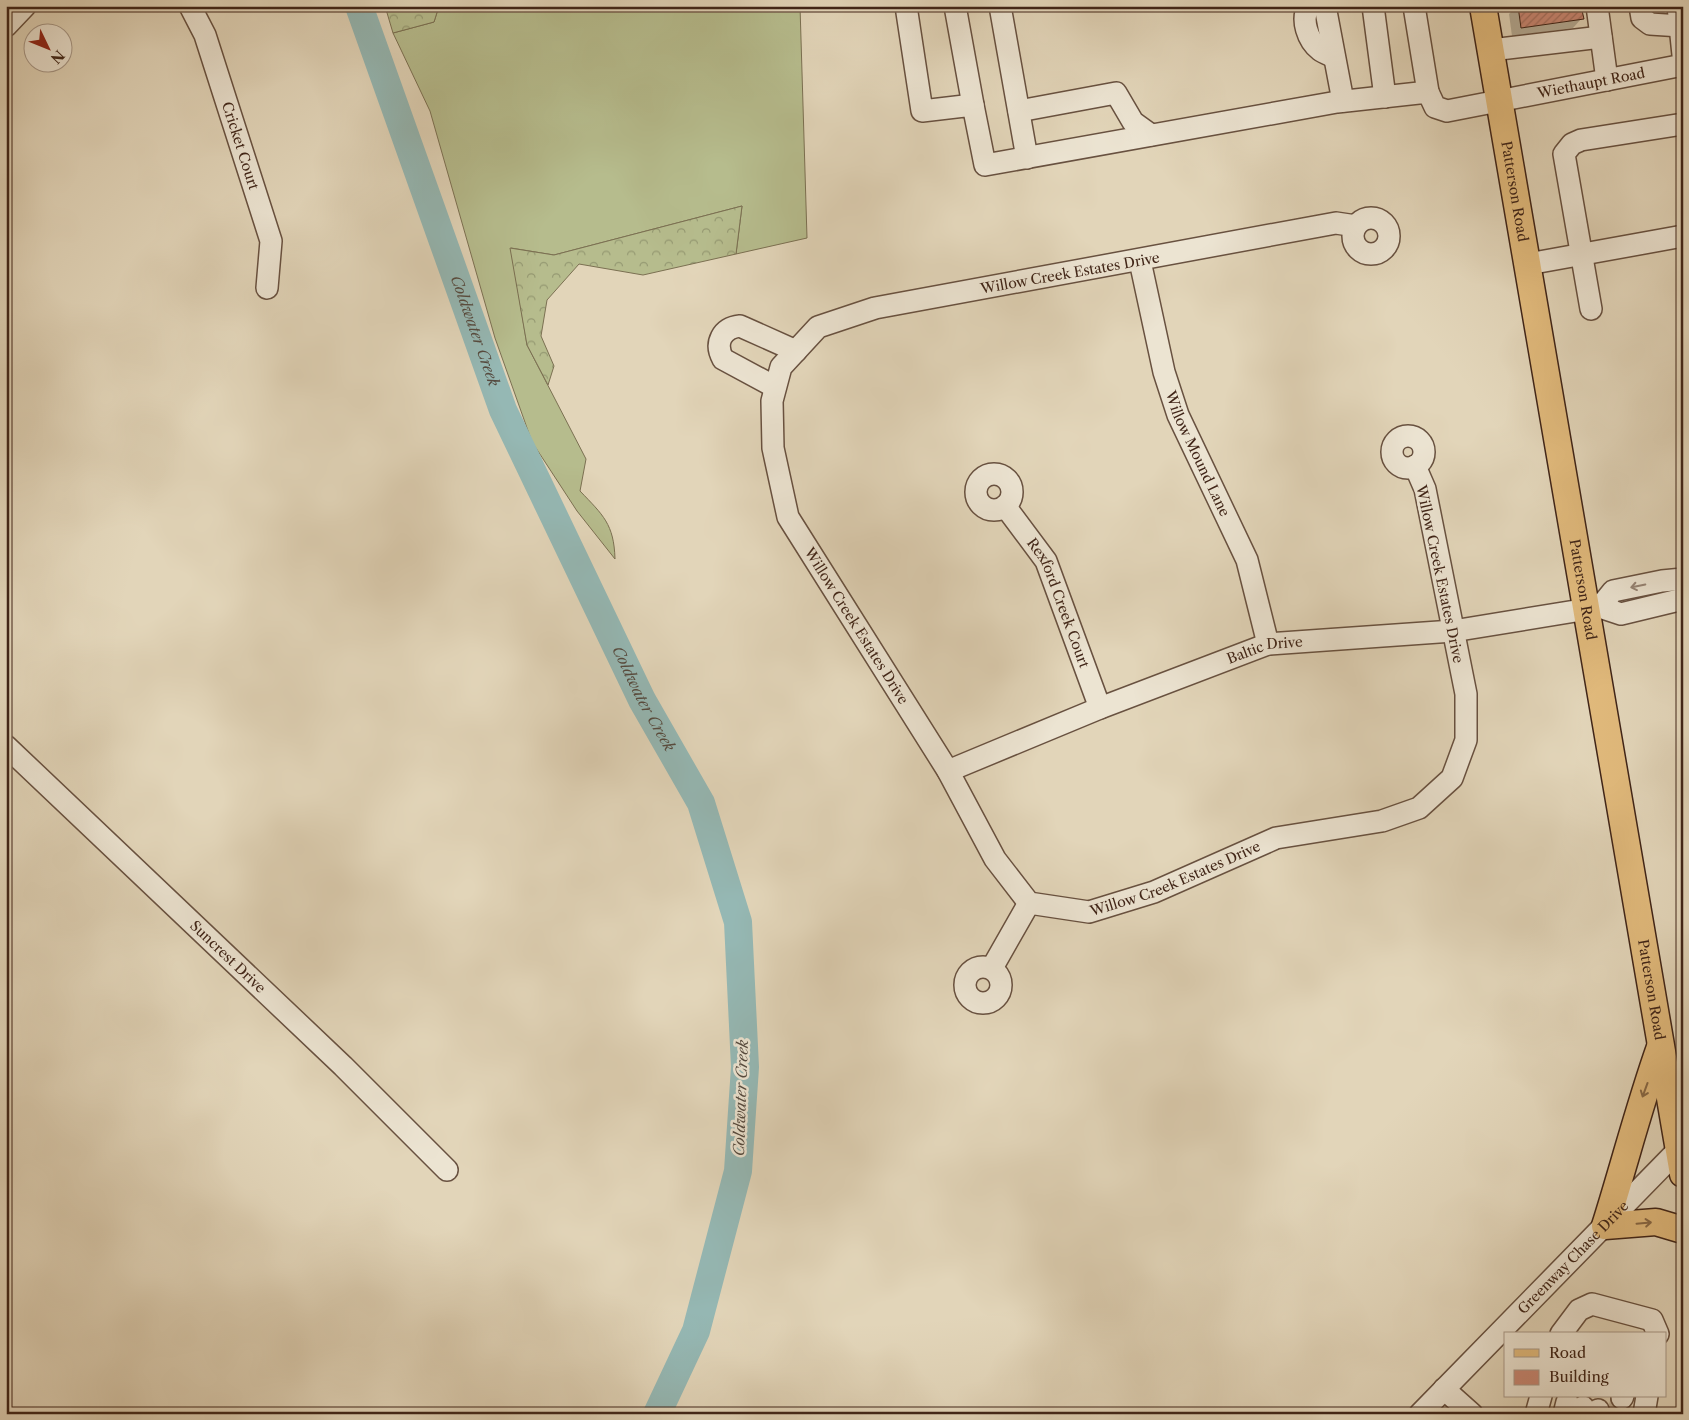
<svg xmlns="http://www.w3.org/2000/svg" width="1689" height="1420" viewBox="0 0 1689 1420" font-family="'Libre Caslon Text',serif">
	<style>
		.grass { fill: #b6bc8d; stroke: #7b7052 }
		.forest { fill: url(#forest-crowns); stroke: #7b7052 }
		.shadow { fill: #0003 }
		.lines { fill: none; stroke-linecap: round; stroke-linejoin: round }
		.river { stroke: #95b8b4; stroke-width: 28 }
		.building { fill: url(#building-hatch); stroke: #402518 }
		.minor-tunnel { stroke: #c2b299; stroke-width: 21; stroke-dasharray: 21 11; stroke-linecap: butt }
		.minor-casing { stroke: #685140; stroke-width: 24 }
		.major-casing { stroke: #402518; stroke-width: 29 }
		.minor { stroke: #ece4d2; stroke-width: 21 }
		.major { stroke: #e1ba7c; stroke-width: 26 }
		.oneway { stroke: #968475 }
		.oneway2 { stroke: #886845 }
		.labels { text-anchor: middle; stroke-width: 5; stroke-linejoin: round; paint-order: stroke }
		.street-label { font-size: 14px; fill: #402518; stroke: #ece4d2 }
		.water-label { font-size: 15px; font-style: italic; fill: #554a3f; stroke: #ece4d2 }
	</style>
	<defs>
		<pattern id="forest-crowns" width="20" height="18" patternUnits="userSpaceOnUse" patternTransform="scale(1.25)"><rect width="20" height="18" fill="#b6bc8d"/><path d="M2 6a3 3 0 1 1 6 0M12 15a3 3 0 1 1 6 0" fill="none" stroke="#959972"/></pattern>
		<pattern id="building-hatch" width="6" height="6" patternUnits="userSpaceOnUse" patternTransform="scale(1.25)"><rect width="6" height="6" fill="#c98874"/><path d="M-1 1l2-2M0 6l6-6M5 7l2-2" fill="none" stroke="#a56f5e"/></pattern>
	</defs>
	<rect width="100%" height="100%" fill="#e2d5b9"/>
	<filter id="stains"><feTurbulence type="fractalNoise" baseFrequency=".004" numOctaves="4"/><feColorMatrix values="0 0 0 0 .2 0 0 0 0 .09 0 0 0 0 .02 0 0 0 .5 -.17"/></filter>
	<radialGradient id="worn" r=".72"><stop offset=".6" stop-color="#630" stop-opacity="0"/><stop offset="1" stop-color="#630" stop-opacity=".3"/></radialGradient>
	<path class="grass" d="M439 6H800L807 238 736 254 742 206 554 255 511 248 527 345 586 459 580 491C603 515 614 524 615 559L577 511 532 442 495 338 430 111 393 33 434 22Z"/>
	<g class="forest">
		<polygon points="385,6 439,6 434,22 393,33"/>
		<polygon points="742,206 736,254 643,275 579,264 547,300 541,336 554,366 548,385 527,345 510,248 554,255"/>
	</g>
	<g class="shadow">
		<polygon points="1517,6 1580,6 1582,18 1573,28 1512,36 1509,14"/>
		<polygon points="1640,6 1665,6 1665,12 1654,23"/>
	</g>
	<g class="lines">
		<path class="river" id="s1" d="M359 6 503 410 642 700 701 803 738 922 745 1067 738 1171 696 1331 657 1414"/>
	</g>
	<polygon class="building" points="1518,6 1581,6 1584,19 1521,28"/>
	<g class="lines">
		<polyline class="minor-tunnel" points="1617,1414 1622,1398"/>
		<defs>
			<g id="minor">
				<path id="s2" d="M190 6 205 35 271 241 267 288"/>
				<path id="s3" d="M906 6 922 111 973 105 985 165 1337 102 1428 92 1435 107 1447 111 1683 65"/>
				<polyline points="955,6 973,105"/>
				<polyline points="1000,6 1027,158"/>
				<path d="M1309 6C1300 19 1308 41 1320 50 1324 53 1330 55 1334 57"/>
				<polyline points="1325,6 1343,101"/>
				<polyline points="1373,6 1385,97"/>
				<polyline points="1414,6 1428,92"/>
				<polyline points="1597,6 1607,80"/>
				<polyline points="1640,6 1642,18 1650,24 1681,26"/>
				<polyline points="1678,6 1683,55"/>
				<polyline points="6,26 25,6"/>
				<polyline points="1491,50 1601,37"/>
				<polyline points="1019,111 1116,93 1133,122 1151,135"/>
				<circle cx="1371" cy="236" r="18"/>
				<path id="s4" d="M1356 226 1336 223 875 308 818 327 781 367 772 401 773 448 788 517 948 771 995 859 1029 903 1089 912 1154 892 1276 838 1382 821 1419 808 1452 778 1466 740V694L1425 489 1415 466"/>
				<path id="s5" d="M1140 261 1164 372 1178 415 1247 560 1268 644"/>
				<polyline points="1528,264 1683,236"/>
				<polyline points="1591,309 1564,154 1572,144 1581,140 1683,124"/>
				<path d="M775 387 723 359C714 343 722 328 740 326L796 351"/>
				<circle cx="1408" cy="452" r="16"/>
				<circle cx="994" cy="492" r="18"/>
				<path id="s6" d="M1005 506 1046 561 1100 708"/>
				<polyline points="1600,607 1613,591 1662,581 1683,579"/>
				<path id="s7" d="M6 746 343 1066 447 1170"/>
				<path id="s8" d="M948 771 1100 708 1268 644 1453 631 1600 607 1621 614 1683 599"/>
				<circle cx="983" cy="985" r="18"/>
				<polyline points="992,968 1029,903"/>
				<polyline points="1561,1334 1579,1310 1592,1304 1652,1320 1658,1334"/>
				<polyline points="1444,1389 1472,1414"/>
				<polyline points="1622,1398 1623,1396"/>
				<path id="s9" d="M1420 1414 1683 1145"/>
				<polyline points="1536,1414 1541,1396"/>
				<polyline points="1564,1414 1567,1402"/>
				<polyline points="1582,1414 1583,1407"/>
				<polyline points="1597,1414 1598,1410"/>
				<polyline points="1644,1414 1647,1396"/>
			</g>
			<g id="major">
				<path id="s10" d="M1483 6 1683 1174"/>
				<path d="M1660 1047C1639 1106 1624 1166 1605 1226L1656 1222 1683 1230"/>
			</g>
		</defs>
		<use href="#minor" class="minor-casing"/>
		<use href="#major" class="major-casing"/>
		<use href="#minor" class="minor"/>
		<use href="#major" class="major"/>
	</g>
	<defs><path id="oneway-shaft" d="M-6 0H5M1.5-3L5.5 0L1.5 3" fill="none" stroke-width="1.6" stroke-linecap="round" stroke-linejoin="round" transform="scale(1.25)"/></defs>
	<use class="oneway" href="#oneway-shaft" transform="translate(1638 586) rotate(168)"/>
	<g class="oneway2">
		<use href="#oneway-shaft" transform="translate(1645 1090) rotate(110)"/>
		<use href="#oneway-shaft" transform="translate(1644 1223) rotate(-5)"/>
	</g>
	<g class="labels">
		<g class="street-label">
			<text dy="5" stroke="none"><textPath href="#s3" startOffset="844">Wiethaupt Road</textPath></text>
			<text dy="5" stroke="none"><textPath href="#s2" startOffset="149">Cricket Court</textPath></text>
			<text dy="5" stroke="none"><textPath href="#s10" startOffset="188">Patterson Road</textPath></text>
			<text transform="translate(1070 273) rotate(-10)" y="5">Willow Creek Estates Drive</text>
			<text dy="5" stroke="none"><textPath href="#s5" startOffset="202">Willow Mound Lane</textPath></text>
			<text transform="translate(1440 574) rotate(78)" y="5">Willow Creek Estates Drive</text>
			<text dy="5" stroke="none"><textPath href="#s10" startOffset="592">Patterson Road</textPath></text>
			<text dy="5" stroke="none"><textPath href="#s6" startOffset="112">Rexford Creek Court</textPath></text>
			<text dy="5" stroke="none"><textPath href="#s4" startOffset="885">Willow Creek Estates Drive</textPath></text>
			<text dy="5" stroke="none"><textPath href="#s8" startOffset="340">Baltic Drive</textPath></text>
			<text dy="5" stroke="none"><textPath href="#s4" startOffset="1365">Willow Creek Estates Drive</textPath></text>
			<text dy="5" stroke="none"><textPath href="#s7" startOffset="306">Suncrest Drive</textPath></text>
			<text dy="5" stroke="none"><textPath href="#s10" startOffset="998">Patterson Road</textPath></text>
			<text dy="5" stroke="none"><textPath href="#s9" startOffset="219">Greenway Chase Drive</textPath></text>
		</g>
		<g class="water-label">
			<text dy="5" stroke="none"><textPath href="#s1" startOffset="345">Coldwater Creek</textPath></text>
			<text dy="5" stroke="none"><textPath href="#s1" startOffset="750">Coldwater Creek</textPath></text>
			<text transform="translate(741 1098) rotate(-88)" y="5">Coldwater Creek</text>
		</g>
	</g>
	<rect width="1689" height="1420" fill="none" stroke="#e2d5b9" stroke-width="25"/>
	<rect x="8" y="8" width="1674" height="1405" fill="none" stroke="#402518" stroke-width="2.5"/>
	<rect x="12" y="12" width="1664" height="1395" fill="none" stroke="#402518"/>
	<rect x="1504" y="1332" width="162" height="65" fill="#ece4d2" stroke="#a79888"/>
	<rect x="1514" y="1349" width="25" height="8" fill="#e1ba7c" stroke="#a79888"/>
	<text x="1549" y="1358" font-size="15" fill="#402518">Road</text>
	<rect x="1514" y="1370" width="25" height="15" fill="#c98874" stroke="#a79888"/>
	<text x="1549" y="1382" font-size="15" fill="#402518">Building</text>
	<g transform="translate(48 48) rotate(133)"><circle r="24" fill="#ece4d2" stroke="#a79888"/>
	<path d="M0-4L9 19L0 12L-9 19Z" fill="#8f2418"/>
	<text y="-8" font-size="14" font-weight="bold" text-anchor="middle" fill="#402518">N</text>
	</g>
	<rect width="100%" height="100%" filter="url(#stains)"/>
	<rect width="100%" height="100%" fill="url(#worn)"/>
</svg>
